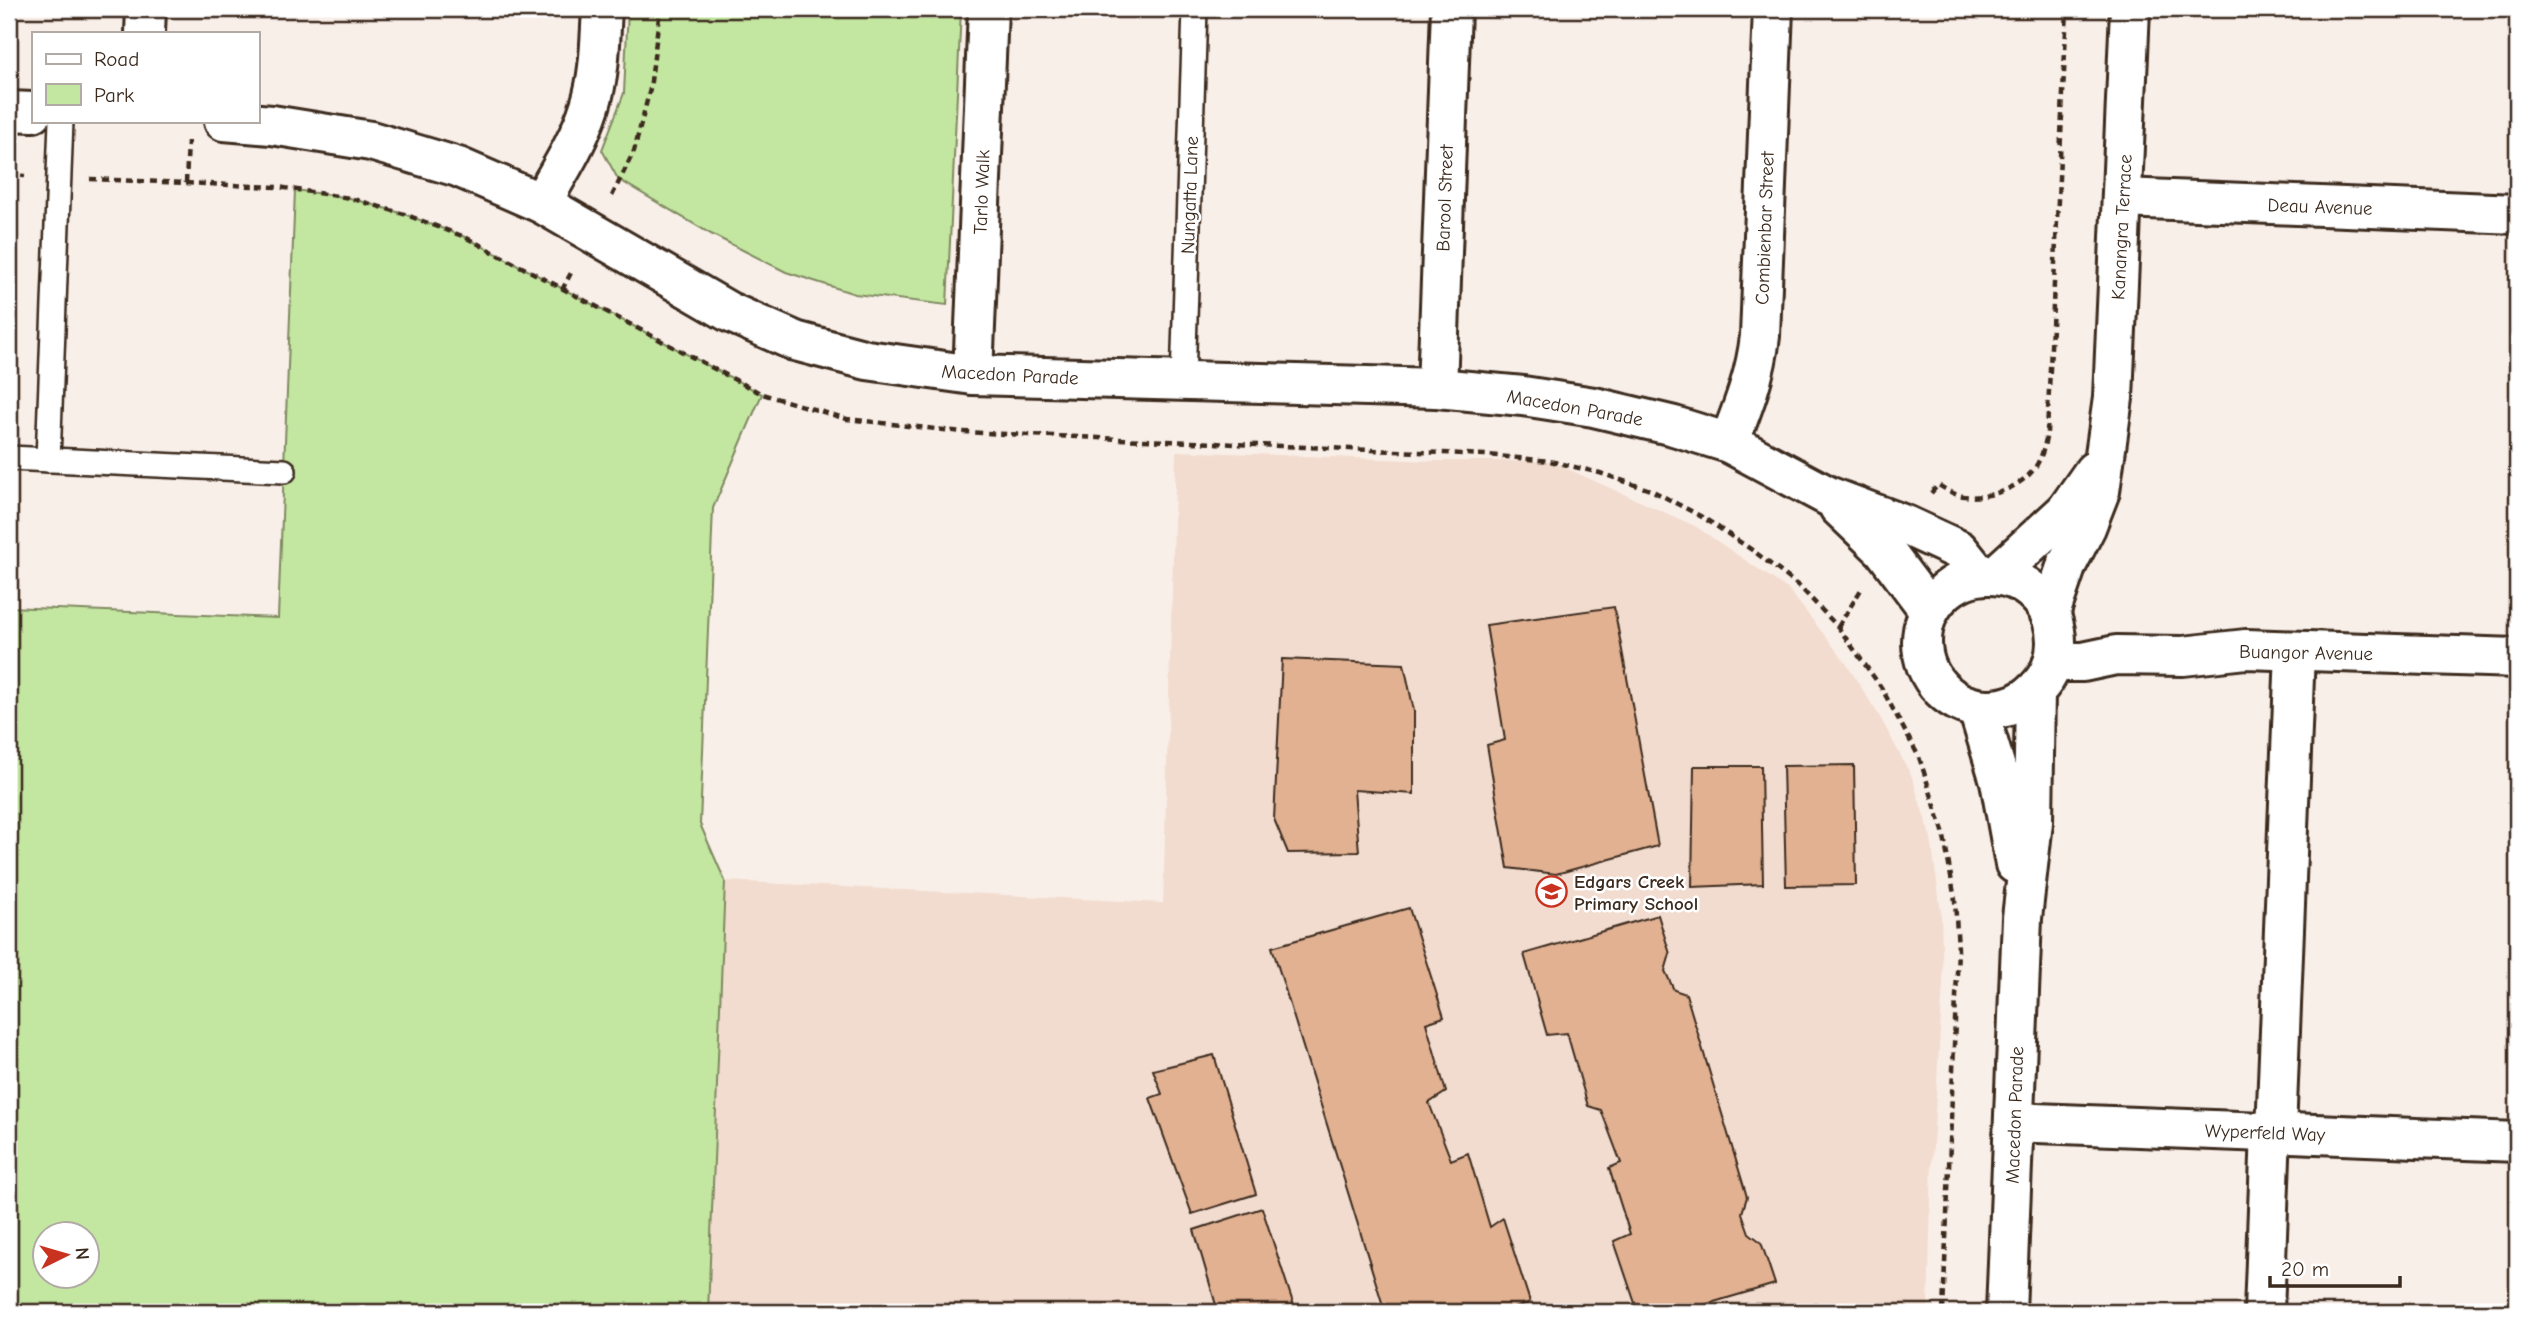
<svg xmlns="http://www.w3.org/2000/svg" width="2526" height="1321" viewBox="0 0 2526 1321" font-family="'Comic Neue',sans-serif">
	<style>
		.built { fill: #f2dccf }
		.green { fill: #c3e7a1; stroke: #7f8860; stroke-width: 2; fill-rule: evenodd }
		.building { fill: #e1b192; stroke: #3b2a1e; stroke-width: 2 }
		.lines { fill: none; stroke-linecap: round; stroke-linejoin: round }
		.lane-casing { stroke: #3b2a1e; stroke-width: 28 }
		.street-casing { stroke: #3b2a1e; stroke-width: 44 }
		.path { stroke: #3b2a1e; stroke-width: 4.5; stroke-dasharray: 7 5; stroke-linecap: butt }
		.lane { stroke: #fff; stroke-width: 23 }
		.street { stroke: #fff; stroke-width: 38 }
		.labels { text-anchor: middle; stroke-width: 5; stroke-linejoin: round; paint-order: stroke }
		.street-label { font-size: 19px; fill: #3b2a1e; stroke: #fff }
		.poi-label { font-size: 19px; font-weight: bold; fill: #3b2a1e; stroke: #fff; text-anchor: start }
	</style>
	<rect width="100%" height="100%" fill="#f9efe9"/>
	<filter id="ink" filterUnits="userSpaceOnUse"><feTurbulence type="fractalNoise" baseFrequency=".0143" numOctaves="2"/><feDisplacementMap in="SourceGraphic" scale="14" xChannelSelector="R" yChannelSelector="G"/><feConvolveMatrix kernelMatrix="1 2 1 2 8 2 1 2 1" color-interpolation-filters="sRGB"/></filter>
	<g filter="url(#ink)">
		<polygon class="built" points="1176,451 1433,461 1550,461 1695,526 1789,590 1844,660 1880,717 1912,777 1931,838 1941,912 1943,983 1932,1162 1928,1312 708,1312 725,881 1163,903"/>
		<g class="green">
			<polygon points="628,9 961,9 947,305 855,294 786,272 711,234 618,179 602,150 624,93"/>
			<path d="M295 190 350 198 404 214 465 237 762 394 713 508 700 824 725 881 708 1312H9V607L278 618ZM46 1234H88V1276H46Z"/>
		</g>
		<g class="building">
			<polygon points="1614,607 1658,846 1556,874 1508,868 1487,745 1505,740 1486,625"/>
			<polygon points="1282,659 1404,664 1414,711 1414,794 1354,790 1359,852 1288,853 1274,819"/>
			<polygon points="1854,765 1856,885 1786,886 1783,766"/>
			<polygon points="1694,766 1761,766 1763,884 1692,887"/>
			<polygon points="1409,908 1444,1017 1426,1023 1446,1092 1429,1103 1451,1160 1468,1153 1490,1227 1503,1218 1530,1302 1504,1312 1385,1312 1272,947"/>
			<polygon points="1658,915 1670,954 1665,971 1674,990 1686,994 1747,1197 1742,1213 1749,1233 1761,1242 1775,1284 1680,1312 1638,1312 1614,1241 1630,1234 1609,1168 1621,1163 1601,1110 1588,1106 1567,1033 1547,1035 1524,954"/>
			<polygon points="1214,1055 1256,1194 1192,1214 1150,1098 1162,1094 1153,1070"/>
			<polygon points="1262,1208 1296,1312 1218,1312 1194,1230"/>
		</g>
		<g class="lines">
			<defs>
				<g id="lane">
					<polyline points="1183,381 1195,9"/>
					<polyline points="9,458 284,471"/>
					<polyline points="48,460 61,121"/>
				</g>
				<g id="street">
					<polyline points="145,33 146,9"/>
					<polyline points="9,111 33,112"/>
					<polyline points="224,121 272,125 371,141 458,167 541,203 729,312 795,341 867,360 973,375 1437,388 1523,396 1594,407 1674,426 1729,443 1828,496 1905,525 1959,550 1979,575"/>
					<polyline points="2122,198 2517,214"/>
					<path d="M541 203C559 172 579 141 590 106 600 75 600 41 602 9"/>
					<polyline points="973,375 988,9"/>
					<polyline points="1437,388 1451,9"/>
					<path d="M1729 443C1743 407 1756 374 1760 336L1773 9"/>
					<polyline points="1839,507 1884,550 1929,610"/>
					<polyline points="1996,575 2066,511 2094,471"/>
					<circle cx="1989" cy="642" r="67"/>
					<polyline points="2050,614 2067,564 2086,527 2100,491 2113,398 2130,9"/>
					<polyline points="2053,662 2083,662 2116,655 2183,656 2246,649 2517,658"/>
					<polyline points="1978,709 2000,781 2015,864"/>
					<polyline points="2014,1122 2517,1142"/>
					<polyline points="2276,1132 2295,651"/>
					<polyline points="2006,1312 2022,918 2033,822 2035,691"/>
					<polyline points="2264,1312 2271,1132"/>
				</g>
			</defs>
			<use href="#lane" class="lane-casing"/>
			<use href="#street" class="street-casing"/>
			<g class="path">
				<polyline points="9,175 25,176"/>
				<polyline points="90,179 278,187 350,198 404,214 465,237 762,394 847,419 962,432 1487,455 1550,461 1600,473 1653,491 1704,518 1755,552 1800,587 1838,627 1881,687 1919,757 1943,831 1955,900 1958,949 1943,1312"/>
				<polyline points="186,183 188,141"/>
				<polyline points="612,196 634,151 650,89 660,9"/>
				<polyline points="562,290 573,269"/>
				<path d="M1931 493 1938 485C1944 488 1951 493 1958 495 1983 501 2018 490 2034 469 2042 458 2045 445 2047 432L2067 9"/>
				<polyline points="1838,627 1862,588"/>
			</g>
			<use href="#lane" class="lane"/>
			<use href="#street" class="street"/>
		</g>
	</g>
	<defs>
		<symbol id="school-ring" viewBox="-11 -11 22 22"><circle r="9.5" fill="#fff" stroke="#c8321e" stroke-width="1.5"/><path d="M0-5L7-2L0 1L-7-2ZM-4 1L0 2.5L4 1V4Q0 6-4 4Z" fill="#c8321e"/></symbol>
	</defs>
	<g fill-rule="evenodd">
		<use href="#school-ring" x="1534" y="874" width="35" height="35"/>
	</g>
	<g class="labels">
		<g class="street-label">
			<text transform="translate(981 192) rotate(-88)" y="7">Tarlo Walk</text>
			<text transform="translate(1189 195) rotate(-88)" y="7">Nungatta Lane</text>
			<text transform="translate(1444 198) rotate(-88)" y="7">Barool Street</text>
			<text transform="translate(2320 206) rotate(2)" y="7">Deau Avenue</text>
			<text transform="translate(2121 227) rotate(-87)" y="7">Kanangra Terrace</text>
			<text transform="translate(1764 228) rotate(-88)" y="7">Combienbar Street</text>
			<text transform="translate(1010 374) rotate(3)" y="7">Macedon Parade</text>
			<text transform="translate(1575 407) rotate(10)" y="7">Macedon Parade</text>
			<text transform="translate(2306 652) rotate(1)" y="7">Buangor Avenue</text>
			<text transform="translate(2014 1115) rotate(-88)" y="7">Macedon Parade</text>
			<text transform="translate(2265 1132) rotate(2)" y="7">Wyperfeld Way</text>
		</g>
		<g class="poi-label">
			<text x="1574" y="888">Edgars Creek<tspan x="1574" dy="22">Primary School</tspan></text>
		</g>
	</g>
	<rect width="2526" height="1321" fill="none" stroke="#fff" stroke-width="35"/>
	<rect x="18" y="18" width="2491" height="1286" fill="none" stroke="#3b2a1e" stroke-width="2.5" filter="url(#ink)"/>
	<rect x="32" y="32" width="228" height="91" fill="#ffffff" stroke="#b1aaa5" stroke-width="2"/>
	<rect x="46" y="54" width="35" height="10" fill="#ffffff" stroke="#b1aaa5" stroke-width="2"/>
	<text x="94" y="66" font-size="21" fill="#3b2a1e">Road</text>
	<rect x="46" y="84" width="35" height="21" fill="#c3e7a1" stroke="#b1aaa5" stroke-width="2"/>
	<text x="94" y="102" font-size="21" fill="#3b2a1e">Park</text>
	<g transform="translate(66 1255) rotate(85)"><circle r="33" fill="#ffffff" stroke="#b1aaa5" stroke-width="2"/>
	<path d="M0-5L12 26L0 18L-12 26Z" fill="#c8321e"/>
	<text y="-10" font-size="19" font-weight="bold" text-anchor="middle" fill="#3b2a1e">N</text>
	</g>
	<path d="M2270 1276v10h130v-10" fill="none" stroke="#3b2a1e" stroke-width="3.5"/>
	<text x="2281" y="1276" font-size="21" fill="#3b2a1e" stroke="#ffffff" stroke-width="5" paint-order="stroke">20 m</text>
</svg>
